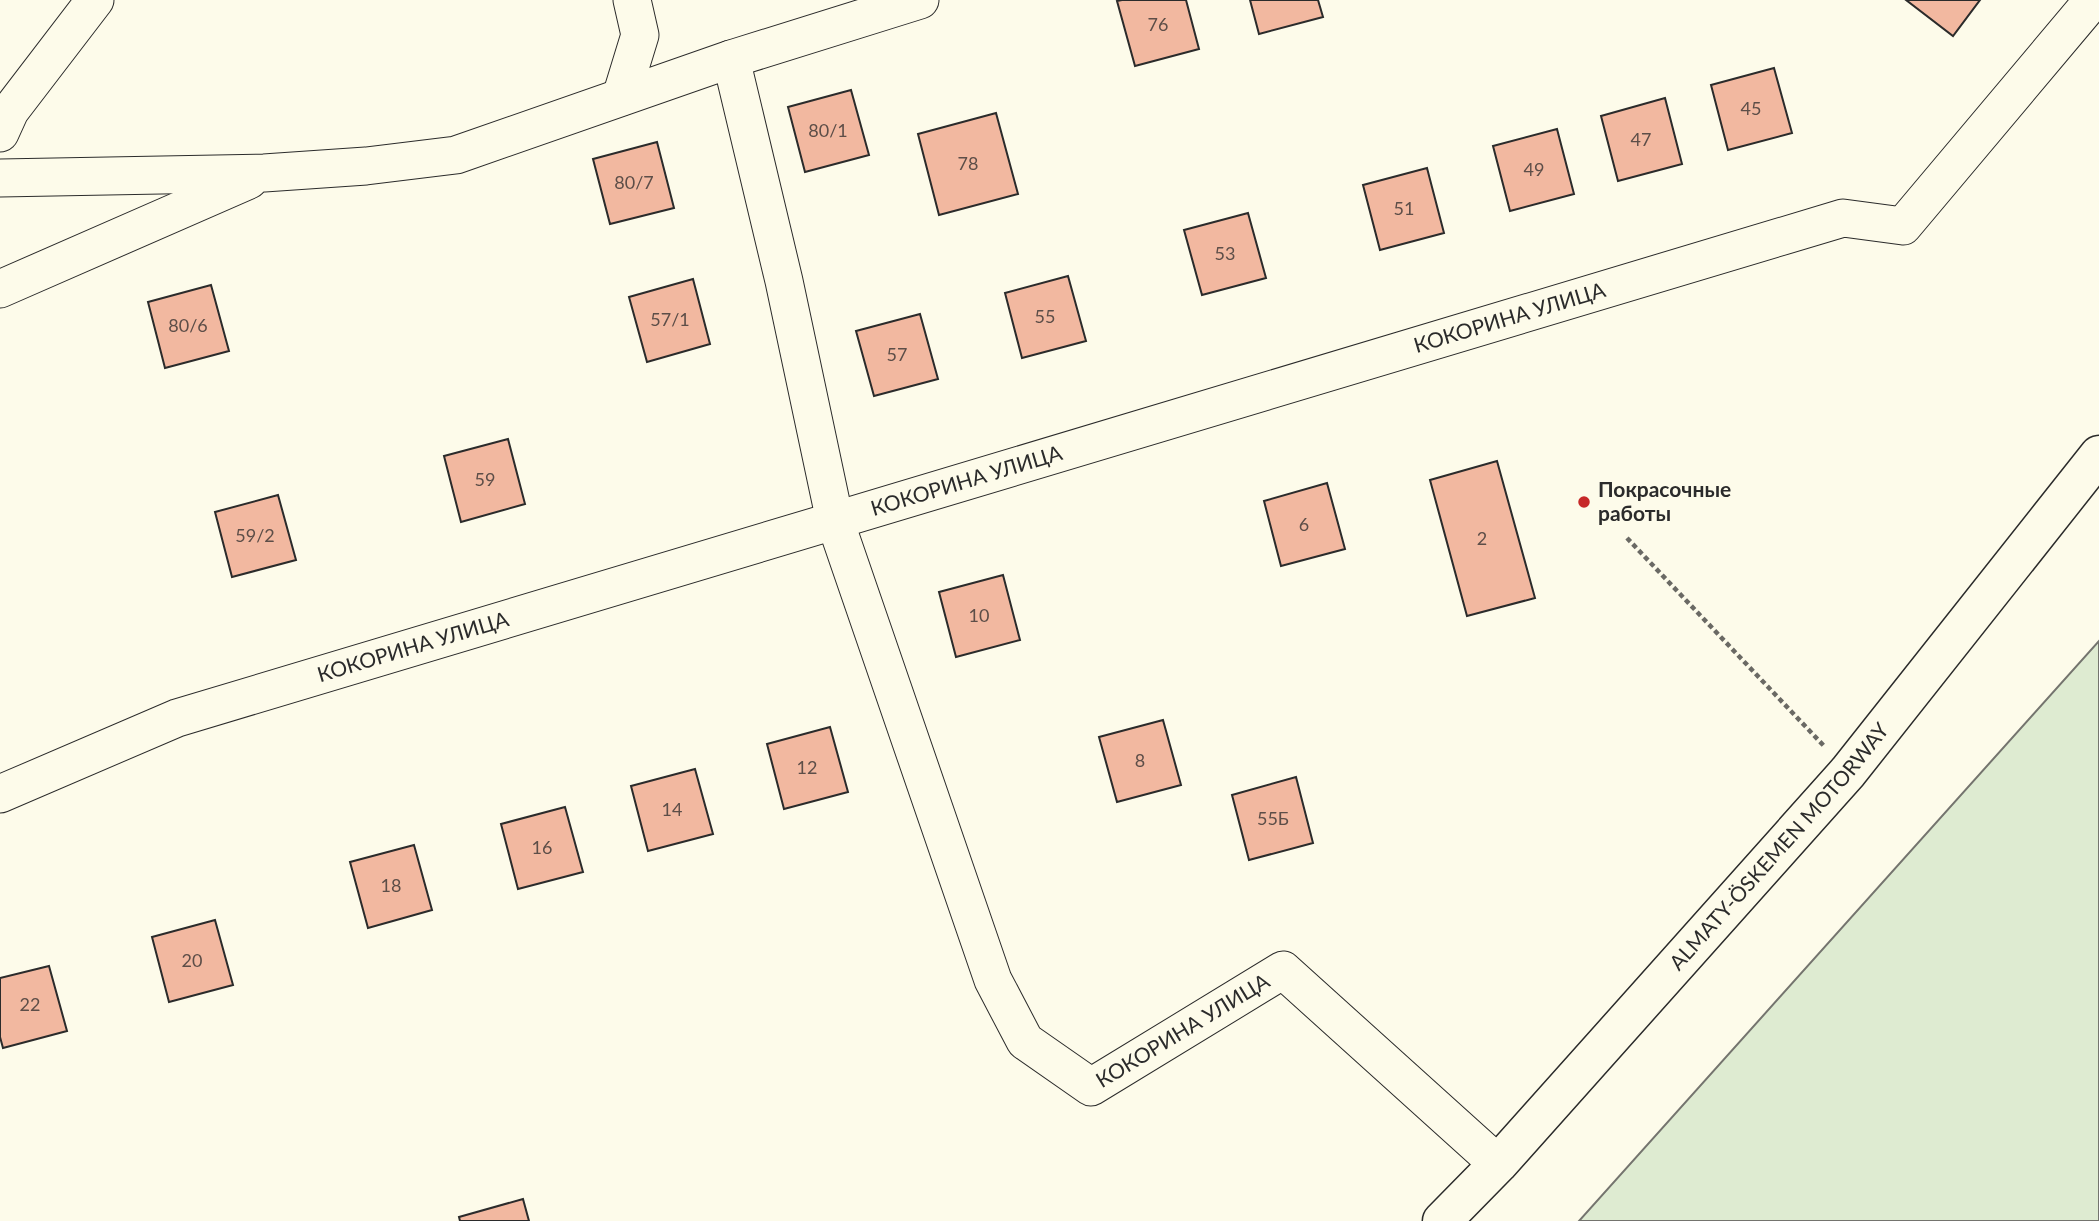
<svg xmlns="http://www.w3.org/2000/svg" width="2099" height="1221" viewBox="0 0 2099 1221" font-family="Lato,sans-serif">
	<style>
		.green { fill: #deebd1; stroke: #74746e; stroke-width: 2 }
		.building { fill: #f2b8a0; stroke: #2b2b2b; stroke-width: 2 }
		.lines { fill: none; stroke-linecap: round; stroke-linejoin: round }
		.minor-casing { stroke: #2b2b2b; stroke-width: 39 }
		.highway-casing { stroke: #2b2b2b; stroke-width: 41 }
		.path { stroke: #6a6964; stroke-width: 4.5; stroke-dasharray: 5 3.5; stroke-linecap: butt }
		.minor { stroke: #fdfbea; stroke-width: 37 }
		.highway { stroke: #fdfbea; stroke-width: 38 }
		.poi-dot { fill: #c62828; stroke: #fdfbea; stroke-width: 2.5 }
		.labels { text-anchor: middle; stroke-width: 5; stroke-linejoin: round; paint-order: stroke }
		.number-label { font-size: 18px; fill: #5d4e48 }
		.street-label { font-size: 21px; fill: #2b2b2b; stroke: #fdfbea }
		.poi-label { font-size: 21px; font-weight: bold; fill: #2b2b2b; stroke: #fdfbea; text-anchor: start }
	</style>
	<rect width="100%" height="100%" fill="#fdfbea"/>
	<polygon class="green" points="2099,641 2099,1221 1579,1221"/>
	<g class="building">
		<polygon points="1122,0 1186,0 1199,49 1135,66 1117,1"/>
		<polygon points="1250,0 1318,0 1323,17 1259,34"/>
		<polygon points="1906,0 1980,0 1953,36"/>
		<polygon points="1774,68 1792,133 1728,150 1711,85"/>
		<polygon points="851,90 869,155 805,172 788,107"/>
		<polygon points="1665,98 1682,164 1618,181 1601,116"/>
		<polygon points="996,113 1018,194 939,215 918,134"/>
		<polygon points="1557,129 1574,194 1510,211 1493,146"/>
		<polygon points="657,142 674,208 610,224 593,159"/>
		<polygon points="1427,168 1444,233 1380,250 1363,185"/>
		<polygon points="1248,213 1266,278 1202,295 1184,230"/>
		<polygon points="1068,276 1086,341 1022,358 1005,293"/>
		<polygon points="693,279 710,344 647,362 629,297"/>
		<polygon points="211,285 229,351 165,368 148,302"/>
		<polygon points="920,314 938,379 874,396 856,331"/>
		<polygon points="508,439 525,504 461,522 444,456"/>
		<polygon points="1497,461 1535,598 1467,616 1430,480"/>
		<polygon points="1327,483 1345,549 1281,566 1264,501"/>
		<polygon points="278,495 296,560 232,577 215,512"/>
		<polygon points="1003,575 1020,640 956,657 939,592"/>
		<polygon points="1163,720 1181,785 1117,802 1099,737"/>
		<polygon points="830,727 848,792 784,809 767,744"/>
		<polygon points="695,769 713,834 648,851 631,786"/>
		<polygon points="1296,777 1313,843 1249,860 1232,795"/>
		<polygon points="565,807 583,872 518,889 501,824"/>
		<polygon points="414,845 432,910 368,928 350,862"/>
		<polygon points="215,920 233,985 169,1002 152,937"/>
		<polygon points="49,966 67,1031 3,1048 0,1037 0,978"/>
		<polygon points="523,1199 529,1221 460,1221 459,1217"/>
	</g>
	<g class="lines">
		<defs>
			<g id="minor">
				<path id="s1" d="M731 59 784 281 835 521 993 980 1025 1041 1091 1087 1283 970 1498 1164"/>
				<polyline points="621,97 640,35 632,0"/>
				<polyline points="0,133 10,111 95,0"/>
				<polyline points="0,178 264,173 366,166 456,155 731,59 920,0"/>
				<polyline points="0,289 249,180"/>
				<path id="s2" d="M0 794 177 718 1843 218 1903 226 2093 0"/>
			</g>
			<g id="highway">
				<path id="s3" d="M1442 1221 1498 1164 1848 772 2099 455"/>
			</g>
		</defs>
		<use href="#minor" class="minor-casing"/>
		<use href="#highway" class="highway-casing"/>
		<polyline class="path" points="1627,538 1824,746"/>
		<use href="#minor" class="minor"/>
		<use href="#highway" class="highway"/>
	</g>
	<circle class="poi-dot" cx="1584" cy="502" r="7"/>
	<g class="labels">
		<g class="number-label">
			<text x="1158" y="31">76</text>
			<text x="1751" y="115">45</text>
			<text x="828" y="137">80/1</text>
			<text x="1641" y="146">47</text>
			<text x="968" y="170">78</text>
			<text x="1534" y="176">49</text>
			<text x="634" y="189">80/7</text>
			<text x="1404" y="215">51</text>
			<text x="1225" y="260">53</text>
			<text x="1045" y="323">55</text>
			<text x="670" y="326">57/1</text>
			<text x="188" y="332">80/6</text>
			<text x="897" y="361">57</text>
			<text x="485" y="486">59</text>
			<text x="1304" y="531">6</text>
			<text x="255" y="542">59/2</text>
			<text x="1482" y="545">2</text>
			<text x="979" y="622">10</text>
			<text x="1140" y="767">8</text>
			<text x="807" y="774">12</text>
			<text x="672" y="816">14</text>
			<text x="1273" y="825">55Б</text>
			<text x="542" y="854">16</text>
			<text x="391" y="892">18</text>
			<text x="192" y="967">20</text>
			<text x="30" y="1011">22</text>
		</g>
		<g class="street-label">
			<text dy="7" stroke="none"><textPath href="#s2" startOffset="1584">КОКОРИНА УЛИЦА</textPath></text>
			<text dy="7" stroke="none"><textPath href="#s2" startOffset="1017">КОКОРИНА УЛИЦА</textPath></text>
			<text dy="7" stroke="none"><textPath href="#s2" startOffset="439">КОКОРИНА УЛИЦА</textPath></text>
			<text dy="7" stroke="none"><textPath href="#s3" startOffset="504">ALMATY-ÖSKEMEN MOTORWAY</textPath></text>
			<text dy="7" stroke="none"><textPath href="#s1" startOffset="1216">КОКОРИНА УЛИЦА</textPath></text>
		</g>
		<g class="poi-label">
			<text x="1598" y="497">Покрасочные<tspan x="1598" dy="24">работы</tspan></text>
		</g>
	</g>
</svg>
